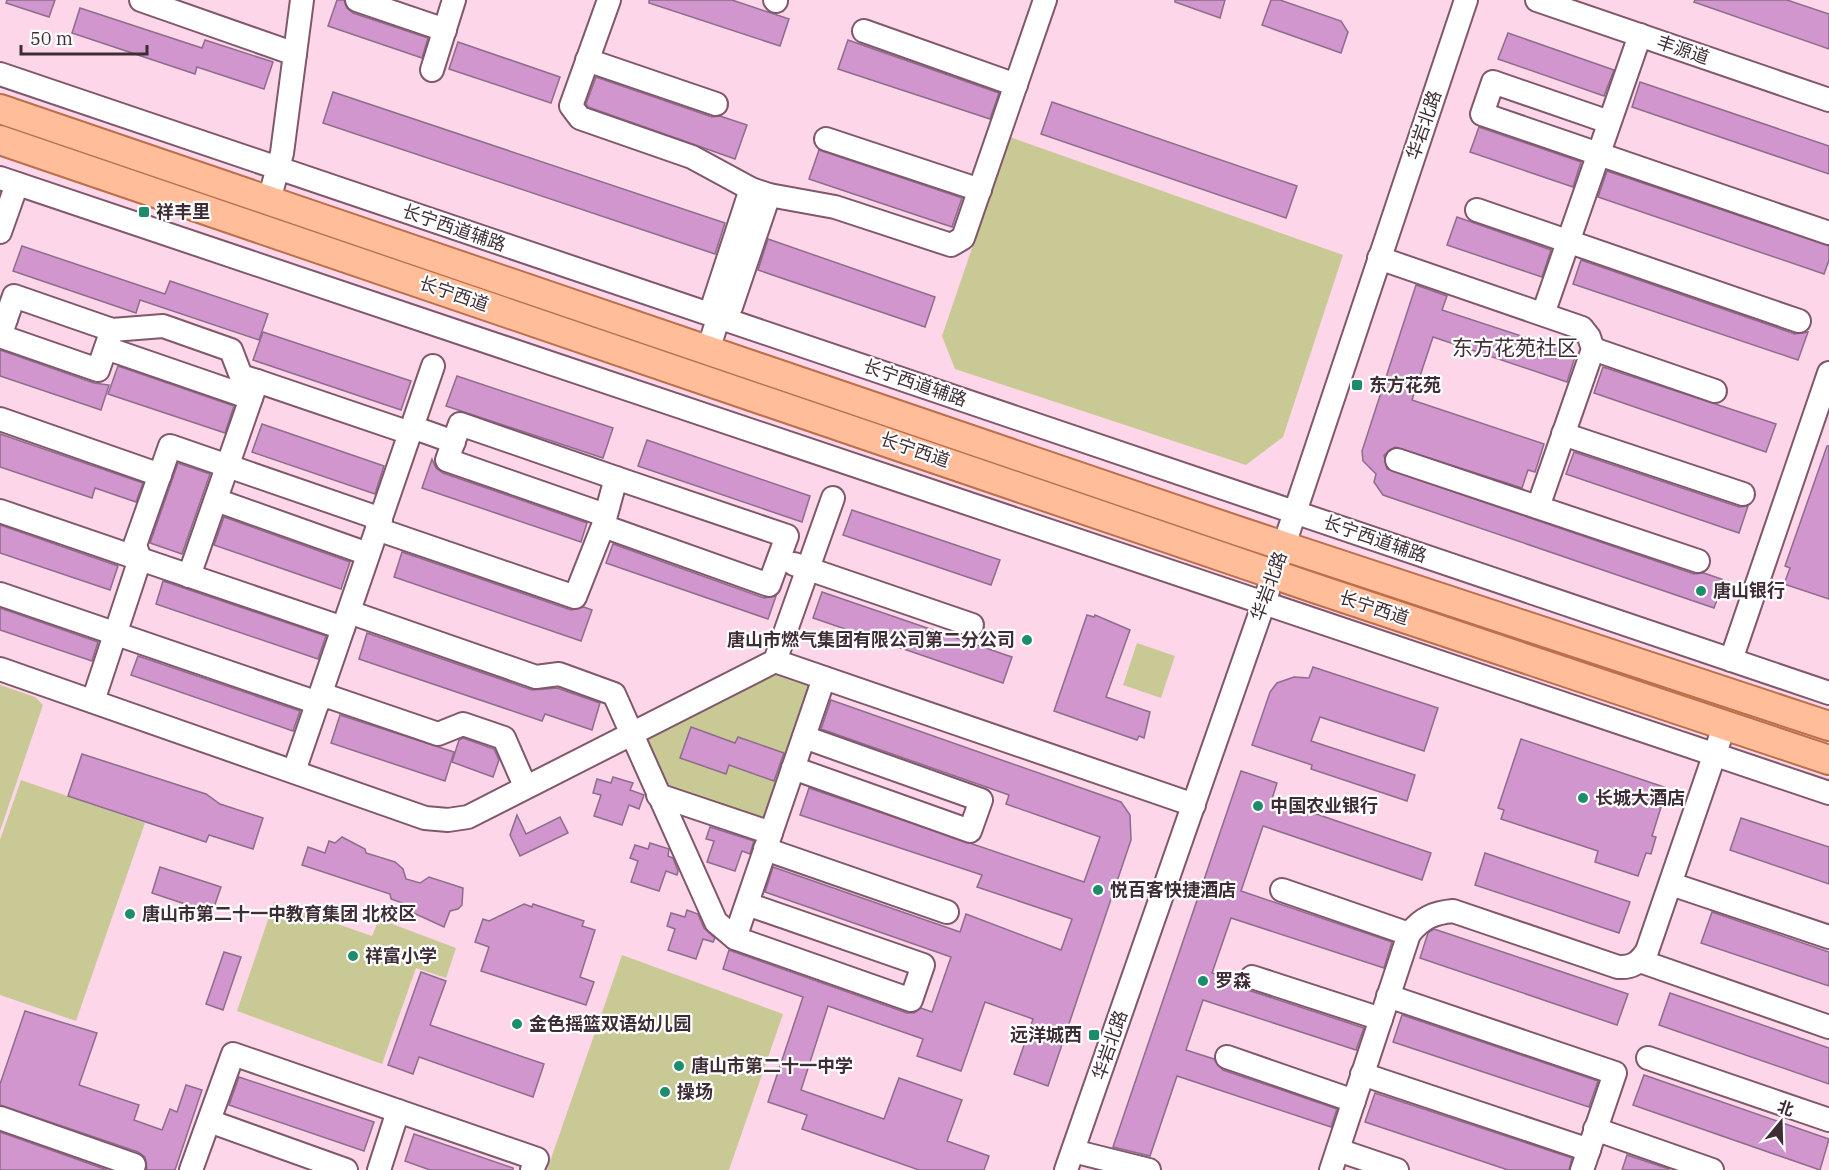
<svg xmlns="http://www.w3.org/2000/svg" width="1829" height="1170" viewBox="0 0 1829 1170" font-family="'IBM Plex Serif','Noto Sans SC',serif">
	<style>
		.green { fill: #c8c995 }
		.building { fill: #d096cd; stroke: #8d6d8b; stroke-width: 1.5 }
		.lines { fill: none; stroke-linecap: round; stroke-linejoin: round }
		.minor-casing { stroke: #80576b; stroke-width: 26 }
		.major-casing { stroke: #bc6f4a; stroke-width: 32 }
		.minor { stroke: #fff; stroke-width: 22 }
		.major { stroke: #ffbe99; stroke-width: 28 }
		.poi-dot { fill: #1b8c6c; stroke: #fff; stroke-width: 2 }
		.labels { text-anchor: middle; stroke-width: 4.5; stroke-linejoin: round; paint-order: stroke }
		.street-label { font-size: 18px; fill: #3f2d35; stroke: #fff }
		.poi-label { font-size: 18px; font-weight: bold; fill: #3f2d35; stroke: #fff; text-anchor: start }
		.quarter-label { font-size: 21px; fill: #3f2d35; stroke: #fff }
	</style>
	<rect width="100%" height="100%" fill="#fdd7e9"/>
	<g class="green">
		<polygon points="1010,137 1343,255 1283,437 1246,465 955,369 942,336"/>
		<polygon points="1137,643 1175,656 1161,698 1123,685"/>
		<polygon points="772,670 812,684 764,824 664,789 638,737"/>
		<polygon points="0,685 35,697 43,705 0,831"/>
		<polygon points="21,780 145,823 76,1021 0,995 0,840"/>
		<polygon points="274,902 372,936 379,919 456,948 446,978 416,968 382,1064 237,1011"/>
		<polygon points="622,955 783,1014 729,1170 547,1170"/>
	</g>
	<g class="building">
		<polygon points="7,0 55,0 49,17 6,3"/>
		<polygon points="337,0 344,0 347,8 353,13 428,38 422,58 328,26"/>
		<polygon points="649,0 732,0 789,19 780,46 649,3"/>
		<polygon points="1175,0 1225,0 1220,18 1175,2"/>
		<polygon points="1271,0 1280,0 1341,21 1348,32 1341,53 1262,25"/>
		<polygon points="1695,0 1787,0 1829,14 1829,49 1694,2"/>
		<polygon points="80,8 202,48 205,40 273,62 264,89 197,67 195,74 72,33"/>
		<polygon points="1508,33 1614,70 1604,96 1498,59"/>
		<polygon points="848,40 999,93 990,119 838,69"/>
		<polygon points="458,42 560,77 551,103 449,69"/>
		<polygon points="596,77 712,117 720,116 747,125 735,159 588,107 586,104"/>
		<polygon points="1640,82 1829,146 1829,174 1632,107"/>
		<polygon points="333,92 725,223 715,254 323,123"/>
		<polygon points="1052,102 1297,186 1286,218 1041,134"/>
		<polygon points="1479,127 1581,162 1573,187 1470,152"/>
		<polygon points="819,150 962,198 952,227 809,179"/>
		<polygon points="1607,171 1829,246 1829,260 1824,274 1598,197"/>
		<polygon points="1457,217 1551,250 1542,277 1447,245"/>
		<polygon points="768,239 935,297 925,327 758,270"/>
		<polygon points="22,246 165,294 170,281 268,314 259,340 140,300 136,313 13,271"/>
		<polygon points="1581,260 1795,334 1808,332 1798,360 1573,284"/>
		<polygon points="1416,285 1447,296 1442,310 1576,354 1567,382 1433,337 1412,400 1544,444 1535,472 1528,470 1522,488 1395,447 1384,455 1387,469 1694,574 1704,573 1724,580 1714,608 1383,495 1374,482 1376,474 1363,461 1362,451"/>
		<polygon points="263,332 411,381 401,410 253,360"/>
		<polygon points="0,350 94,383 109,385 101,410 0,376"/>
		<polygon points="118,366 234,406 225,433 108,394"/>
		<polygon points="1603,367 1776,424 1766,452 1594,393"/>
		<polygon points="457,376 613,428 603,458 446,406"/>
		<polygon points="262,424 384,466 375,494 252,452"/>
		<polygon points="0,434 143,483 136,502 95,488 92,498 0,467"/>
		<polygon points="647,440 810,496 802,522 638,466"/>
		<polygon points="1827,446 1829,446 1829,599 1784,584 1790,568 1785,566"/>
		<polygon points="1574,452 1739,507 1748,506 1739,533 1566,474"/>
		<polygon points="432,459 436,468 443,473 587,523 581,542 422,488"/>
		<polygon points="178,463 210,474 182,554 150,543"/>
		<polygon points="852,510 1000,560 991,585 843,535"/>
		<polygon points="224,517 350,562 341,589 214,545"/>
		<polygon points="0,525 118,566 110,590 0,553"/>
		<polygon points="613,544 764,598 776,596 768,619 606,563"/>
		<polygon points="402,552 571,610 584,607 592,610 581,641 394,577"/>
		<polygon points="163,581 326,636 318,659 156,604"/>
		<polygon points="822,592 1012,657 1003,683 813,618"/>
		<polygon points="0,608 98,642 92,661 0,630"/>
		<polygon points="1087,615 1094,617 1095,615 1130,630 1106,697 1150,712 1144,738 1139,736 1137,740 1054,711"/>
		<polygon points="367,633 532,690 557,688 600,703 592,730 545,714 542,721 359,659"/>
		<polygon points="138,656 300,711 293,731 131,675"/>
		<polygon points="1313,667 1438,708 1424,751 1320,717 1311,741 1415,775 1407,801 1311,769 1312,765 1252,745 1270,692 1277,683 1294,677 1309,678"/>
		<polygon points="831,700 1121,802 1130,815 1131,840 1048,1086 1014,1074 1033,1019 985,1002 961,1071 917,1056 923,1039 828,1006 801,1090 884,1119 899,1078 962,1100 947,1141 989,1156 984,1170 919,1170 802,1129 807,1115 768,1102 803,997 723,969 729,950 907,1013 914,1013 921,1008 932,1012 951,957 765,892 773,867 960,932 966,914 1061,950 1072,919 977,887 982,875 800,815 809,788 1084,882 1100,837 1006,804 1009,795 821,729"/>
		<polygon points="340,715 454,752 445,781 331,743"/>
		<polygon points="691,727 735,743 738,737 784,753 774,781 729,765 726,774 680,758"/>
		<polygon points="463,738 494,749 499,760 493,777 452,762 459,740"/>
		<polygon points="1521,739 1667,788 1652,836 1656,837 1651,854 1646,853 1638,876 1595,862 1598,851 1501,819 1504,810 1498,808"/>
		<polygon points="82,754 206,794 220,804 263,818 253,849 209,835 206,842 68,796"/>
		<polygon points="1241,771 1277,783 1272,799 1431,853 1422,880 1263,826 1241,891 1392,942 1384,968 1231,918 1212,973 1240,982 1248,990 1364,1028 1356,1050 1203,1000 1186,1050 1214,1059 1223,1070 1337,1109 1331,1127 1177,1076 1150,1156 1113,1147"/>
		<polygon points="613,777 633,783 630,790 644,795 639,809 629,805 622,825 594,816 601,795 593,793 597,779 611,783"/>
		<polygon points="517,815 526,834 560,817 568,833 520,856 510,835"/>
		<polygon points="1741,818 1829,847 1829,884 1730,850"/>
		<polygon points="710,827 754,841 750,854 742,851 735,871 707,862 714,841 706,839"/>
		<polygon points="342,837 365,849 366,853 395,862 403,869 406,879 420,883 429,877 463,888 462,905 458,909 450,911 444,927 409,911 408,905 391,899 390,894 302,865 308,847 325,853 329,841 335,843"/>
		<polygon points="650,843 669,849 668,856 673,858 678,871 677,875 666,871 659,891 631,882 638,861 630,858 635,845 648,849"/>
		<polygon points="1485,853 1630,902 1619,933 1475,885"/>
		<polygon points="160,867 221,887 212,913 152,893"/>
		<polygon points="524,904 532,907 533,904 584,921 582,926 595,930 580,977 594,982 586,1005 481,971 489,947 475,942 483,919 489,921"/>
		<polygon points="687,910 698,914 704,928 715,938 713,942 703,939 696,959 668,950 675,929 667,926 671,913 685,917"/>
		<polygon points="1712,912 1829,952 1829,986 1701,943"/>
		<polygon points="1434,929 1628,994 1617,1025 1420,958 1428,933"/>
		<polygon points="224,952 241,957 223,1010 206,1004"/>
		<polygon points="421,972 446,981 430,1025 544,1064 533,1097 419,1057 413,1074 388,1065"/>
		<polygon points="1670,993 1829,1048 1829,1084 1659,1025"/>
		<polygon points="25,1011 97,1033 79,1085 139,1105 134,1120 162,1130 170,1109 177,1112 186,1085 202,1090 175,1170 147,1170 145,1157 138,1152 0,1105 0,1084"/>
		<polygon points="1402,1015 1598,1081 1589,1107 1393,1042"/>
		<polygon points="1644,1075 1829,1139 1820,1170 1633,1105"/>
		<polygon points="239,1077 374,1122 364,1151 229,1105"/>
		<polygon points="1375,1093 1572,1158 1569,1170 1508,1170 1365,1122"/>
		<polygon points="0,1132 107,1170 0,1170"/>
		<polygon points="414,1134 513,1168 513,1170 430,1170 405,1161"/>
		<polygon points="1627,1155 1669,1169 1669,1170 1622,1170"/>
	</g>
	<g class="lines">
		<defs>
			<g id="minor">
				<polyline points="141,0 295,54"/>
				<polyline points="357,0 445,30"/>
				<polyline points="609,0 571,106 580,118 692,157 751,189 769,195 835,207 951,245 963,238 1045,0"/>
				<polyline points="775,0 776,1"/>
				<polyline points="1537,0 1829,100"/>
				<polyline points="864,31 1016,85"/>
				<polyline points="587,60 716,104"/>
				<polyline points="432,70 454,0"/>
				<polyline points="0,74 1829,693"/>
				<polyline points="1609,122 1493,82 1482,114 1829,233"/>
				<polyline points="826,139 980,190"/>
				<polyline points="0,178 1829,793"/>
				<polyline points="269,200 282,153 302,0"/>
				<polyline points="1477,210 1799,321"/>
				<polyline points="0,232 17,184"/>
				<polyline points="1379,258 1582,328 1589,337 1593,349 1538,507"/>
				<polyline points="1543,314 1640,35"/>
				<polyline points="719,316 714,302 751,189"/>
				<polyline points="0,317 6,319 14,296 112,330 163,326 231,350 241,376 257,381"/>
				<polyline points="6,319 0,336 98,370 112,330"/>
				<polyline points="106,348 251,398"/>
				<polyline points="1593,349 1715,391"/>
				<polyline points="708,350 719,316 731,307 769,195"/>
				<polyline points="0,419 160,475"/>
				<polyline points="412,427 454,442"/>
				<polyline points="1563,434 1743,494"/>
				<polyline points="1397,460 1698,561"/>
				<polyline points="216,500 368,554"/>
				<polyline points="0,511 140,559 93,701"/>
				<polyline points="605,515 447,460 460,424 616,478"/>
				<polyline points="377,529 575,597 603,526 616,478 787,536 769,585 603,526"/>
				<polyline points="1279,560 1466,0"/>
				<polyline points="794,564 972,625"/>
				<polyline points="189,576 257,381 410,433"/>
				<polyline points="0,594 318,703"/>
				<polyline points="349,612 536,677 559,674 614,694 716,922 735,938 911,1000 923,965 747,904"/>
				<polyline points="343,628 140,559 135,545 170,446 381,519"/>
				<polyline points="1731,660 1829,373"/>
				<polyline points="775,661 1194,805"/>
				<polyline points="0,669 425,818 448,820 468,817 775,661 833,498"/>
				<polyline points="321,694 438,734 463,724 504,738 525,786"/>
				<polyline points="793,768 970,831 981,800 804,737"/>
				<polyline points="294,771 433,366"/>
				<polyline points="658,795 771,833"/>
				<polyline points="765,849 947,912"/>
				<polyline points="1671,884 1829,937"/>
				<polyline points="1282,890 1409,934"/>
				<polyline points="735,938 824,678"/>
				<polyline points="1640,961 1829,1027"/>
				<polyline points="1252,977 1381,1019"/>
				<polyline points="1388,996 1615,1073 1582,1170"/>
				<polyline points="1227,1057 1354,1101"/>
				<polyline points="1648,1058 1829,1120"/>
				<polyline points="1362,1074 1589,1150"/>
				<polyline points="0,1118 134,1165 132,1170"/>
				<polyline points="209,1121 346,1170"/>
				<polyline points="1595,1129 1712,1170"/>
				<polyline points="1338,1150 1397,1170"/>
				<polyline points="1073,1151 1149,1170"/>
				<polyline points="191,1170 233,1054 537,1159 532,1170"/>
				<polyline points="379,1170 398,1111"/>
				<polyline points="1066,1170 1268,591"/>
				<path d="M1331 1170 1409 934C1422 918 1433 913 1453 911L1618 967C1632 968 1639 963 1647 951L1725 724"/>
			</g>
			<g id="major">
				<polyline points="0,109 1238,531 1829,726"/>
				<polyline points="0,140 1314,588 1829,760"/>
			</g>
		</defs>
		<use href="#minor" class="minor-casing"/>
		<use href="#major" class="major-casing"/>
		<use href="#minor" class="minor"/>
		<use href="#major" class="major"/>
	</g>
	<g class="poi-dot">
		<rect x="138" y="206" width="12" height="12" rx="3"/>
		<rect x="1351" y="379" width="12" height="12" rx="3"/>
		<circle cx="1701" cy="591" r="6"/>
		<circle cx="1027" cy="640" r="6"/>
		<circle cx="1583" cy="798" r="6"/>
		<circle cx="1258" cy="806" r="6"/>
		<circle cx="1098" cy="890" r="6"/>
		<circle cx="130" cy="914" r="6"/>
		<circle cx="353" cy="956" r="6"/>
		<circle cx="1203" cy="981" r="6"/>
		<circle cx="517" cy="1024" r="6"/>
		<rect x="1088" y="1029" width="12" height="12" rx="3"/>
		<circle cx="679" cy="1066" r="6"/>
		<circle cx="665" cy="1092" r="6"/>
	</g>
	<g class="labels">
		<g class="street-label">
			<text transform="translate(1683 50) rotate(19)" y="6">丰源道</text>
			<text transform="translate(1424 125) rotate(-71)" y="6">华岩北路</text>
			<text transform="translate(454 228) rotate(19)" y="6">长宁西道辅路</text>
			<text transform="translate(454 294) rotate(19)" y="6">长宁西道</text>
			<text transform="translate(915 383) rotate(19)" y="6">长宁西道辅路</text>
			<text transform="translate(915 450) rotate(19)" y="6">长宁西道</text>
			<text transform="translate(1375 539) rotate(19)" y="6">长宁西道辅路</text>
			<text transform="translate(1269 586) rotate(-70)" y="6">华岩北路</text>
			<text transform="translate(1374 608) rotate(18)" y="6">长宁西道</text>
			<text transform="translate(1110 1045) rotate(-71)" y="6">华岩北路</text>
		</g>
		<g class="poi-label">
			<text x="156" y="218">祥丰里</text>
			<text x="1369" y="391">东方花苑</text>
			<text x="1713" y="597">唐山银行</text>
			<text x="1015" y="646" text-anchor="end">唐山市燃气集团有限公司第二分公司</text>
			<text x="1595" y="804">长城大酒店</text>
			<text x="1270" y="812">中国农业银行</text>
			<text x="1110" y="896">悦百客快捷酒店</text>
			<text x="142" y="920">唐山市第二十一中教育集团 北校区</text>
			<text x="365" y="962">祥富小学</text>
			<text x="1215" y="987">罗森</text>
			<text x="529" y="1030">金色摇篮双语幼儿园</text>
			<text x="1082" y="1041" text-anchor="end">远洋城西</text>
			<text x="691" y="1072">唐山市第二十一中学</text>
			<text x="677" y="1098">操场</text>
		</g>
		<g class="quarter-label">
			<text x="1515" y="355">东方花苑社区</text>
		</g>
	</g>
	<g transform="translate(1781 1122) rotate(19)" stroke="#ffffff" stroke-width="4.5" paint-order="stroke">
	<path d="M0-4.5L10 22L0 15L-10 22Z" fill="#3f2d35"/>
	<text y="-9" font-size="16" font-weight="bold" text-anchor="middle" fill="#3f2d35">北</text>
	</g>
	<path d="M21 45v9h126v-9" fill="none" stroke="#3f2d35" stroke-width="3"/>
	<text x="30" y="45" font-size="18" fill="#3f2d35" stroke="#ffffff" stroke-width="4.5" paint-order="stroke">50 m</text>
</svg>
